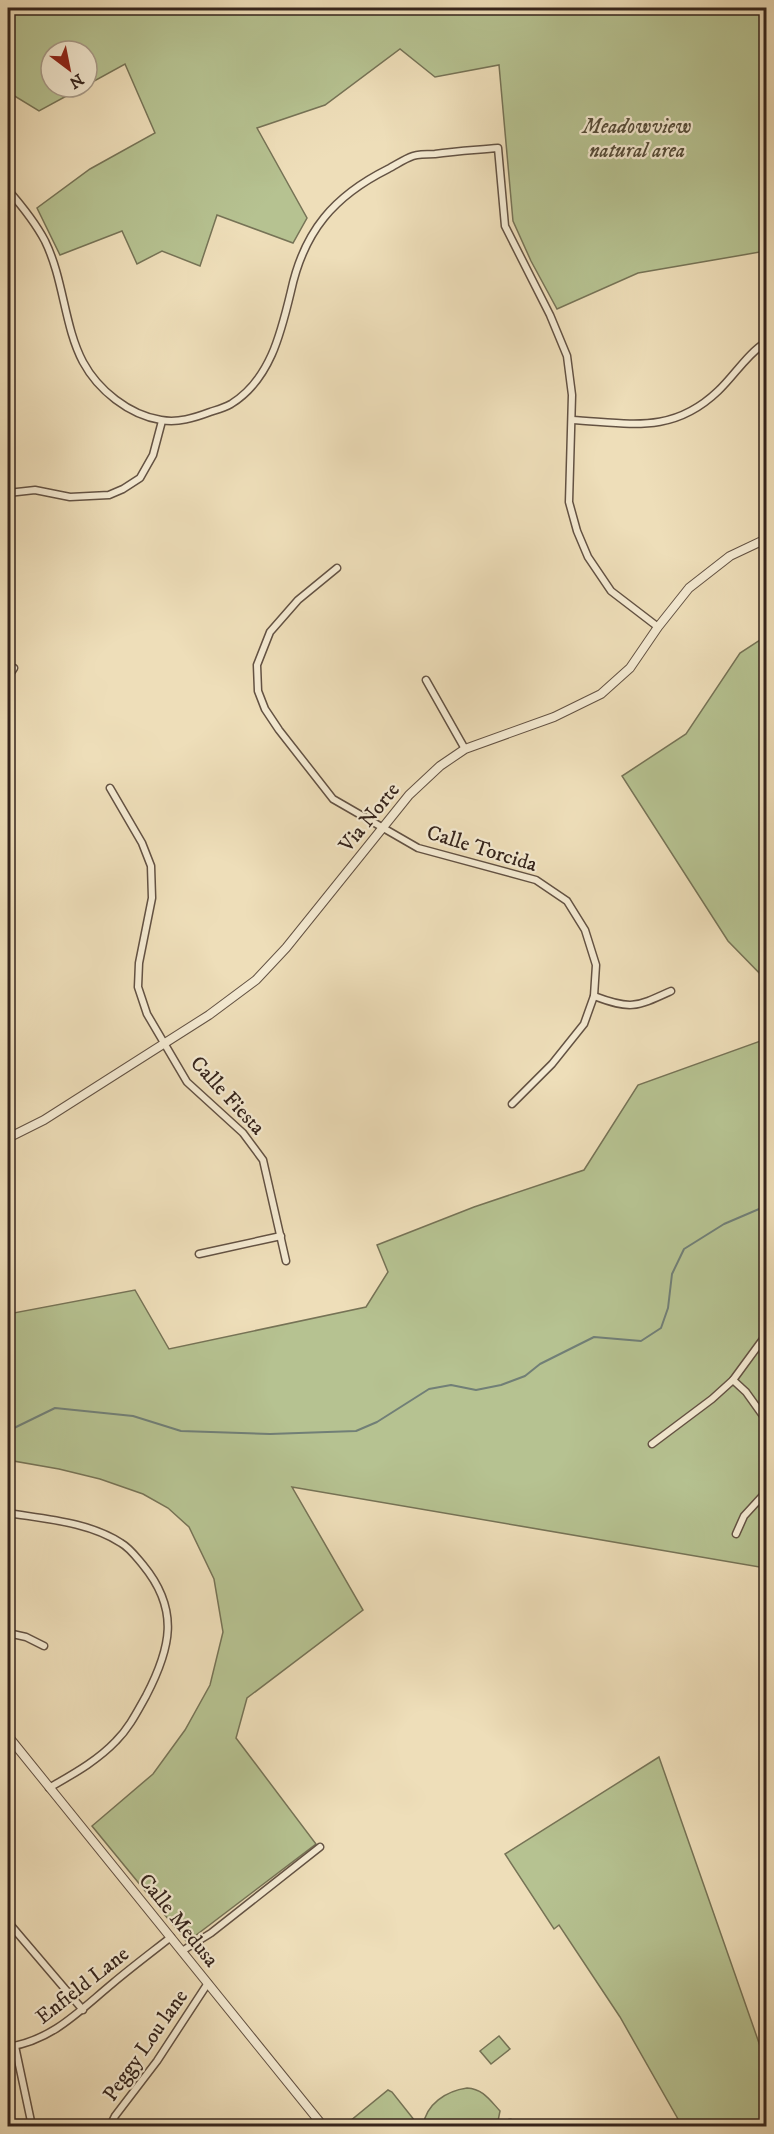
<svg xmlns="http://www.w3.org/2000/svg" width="774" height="2134" viewBox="0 0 774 2134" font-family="'IM FELL DW Pica',serif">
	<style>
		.green { fill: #b6c291; stroke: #767356; stroke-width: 1.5 }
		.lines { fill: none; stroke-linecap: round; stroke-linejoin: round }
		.stream { stroke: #717f77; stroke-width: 2 }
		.minor-casing { stroke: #635243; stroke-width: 9 }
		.tertiary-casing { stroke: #635243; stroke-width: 10 }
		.minor { stroke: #f4ead2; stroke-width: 6 }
		.tertiary { stroke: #f4ead2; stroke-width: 8 }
		.labels { text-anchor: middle; stroke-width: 4.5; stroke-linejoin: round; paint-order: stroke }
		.park-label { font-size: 21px; font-style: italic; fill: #554c39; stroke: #f4ead2 }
		.street-label { font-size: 21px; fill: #35241c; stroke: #f4ead2 }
	</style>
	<rect width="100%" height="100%" fill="#eedeb9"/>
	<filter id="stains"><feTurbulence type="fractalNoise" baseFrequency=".00333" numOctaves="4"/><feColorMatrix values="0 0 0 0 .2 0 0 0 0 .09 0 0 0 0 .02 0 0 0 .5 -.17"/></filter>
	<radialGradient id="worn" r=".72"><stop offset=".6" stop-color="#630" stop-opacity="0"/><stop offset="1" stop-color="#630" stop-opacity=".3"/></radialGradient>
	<g class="green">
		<polygon points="8,8 766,8 766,251 638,273 557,309 531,261 513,221 499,65 435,77 400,49 325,105 257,128 307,218 293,243 217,215 200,266 162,251 137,264 122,231 60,255 37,208 90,169 155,133 125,64 87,85 87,51 51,51 51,87 83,87 39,111 8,92"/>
		<polygon points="766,636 766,980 728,941 622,776 686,734 740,653"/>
		<polygon points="766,1039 766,1568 292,1487 363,1610 247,1698 236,1738 316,1844 187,1942 92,1826 153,1774 185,1730 210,1685 223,1632 214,1579 189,1527 168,1508 143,1494 100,1479 59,1469 8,1460 8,1314 135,1290 169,1349 366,1307 388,1272 377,1245 474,1207 584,1170 638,1085"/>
		<polygon points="659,1757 766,2063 766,2126 682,2126 620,2017 559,1925 554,1929 505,1854"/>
		<polygon points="499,2036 510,2049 491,2064 480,2051"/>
		<path d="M467 2088C483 2089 489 2099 500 2111L497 2126H423C426 2104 446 2091 467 2088Z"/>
		<polygon points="388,2090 392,2092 419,2126 344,2126"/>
	</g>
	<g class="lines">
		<polyline class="stream" points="8,1429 12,1429 55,1408 133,1416 181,1431 270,1434 356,1431 377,1422 429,1389 451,1385 476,1390 501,1385 525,1376 540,1364 594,1337 641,1341 661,1328 668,1308 672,1274 684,1249 724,1224 766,1206"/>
		<defs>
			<g id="minor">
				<path d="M8 190C22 206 35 222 45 241 64 280 64 326 83 362 98 390 129 415 161 420 178 423 194 418 210 412 216 410 224 408 231 404 270 380 281 333 291 291 304 231 334 196 388 169 396 165 404 159 413 156 419 154 428 154 435 154 456 151 477 150 498 148L505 226 550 315 567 356 572 395 569 502 577 531 588 557 611 591 658 627"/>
				<path d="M572 420C629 423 672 435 718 391 734 376 748 353 766 342"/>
				<polyline points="8,493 35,490 70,497 109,495 123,489 140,478 153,455 162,421"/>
				<polyline points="337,568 298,600 270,632 257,665 258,691 265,709 279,730 333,799 418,848 536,880 567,901 585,930 596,965 594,996 584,1024 552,1064 512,1104"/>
				<polyline points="8,677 14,668"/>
				<polyline points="426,680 465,749"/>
				<polyline points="110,788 142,843 151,866 152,898 139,963 138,987 147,1014 187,1082 243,1133 263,1160 286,1261"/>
				<path d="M594 996C631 1010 636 1007 671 991"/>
				<polyline points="199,1254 281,1236"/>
				<polyline points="733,1380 766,1335"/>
				<polyline points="652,1444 712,1399 733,1380 746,1392 766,1420"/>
				<path d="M8 1513C45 1519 89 1522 121 1543 130 1548 137 1558 143 1565 180 1610 171 1648 146 1696 137 1712 129 1728 116 1741 97 1761 73 1774 49 1788"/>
				<polyline points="736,1534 744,1516 766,1492"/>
				<polyline points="8,1633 26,1637 44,1646"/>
				<polyline points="8,1922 83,2010"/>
				<polyline points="182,1951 211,1933 320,1847"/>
				<polyline points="15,2046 32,2126"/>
				<path d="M8 2047C53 2040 79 2011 113 1983 132 1967 152 1952 171 1937"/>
				<polyline points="510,2123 513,2126"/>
				<polyline points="110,2126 115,2116 157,2061 208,1983"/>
			</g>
			<g id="tertiary">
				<polyline points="8,1138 44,1120 209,1015 256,980 286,948 409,795 440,766 465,749 554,717 601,694 630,668 658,627 689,588 730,556 766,539"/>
				<polyline points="8,1736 323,2126"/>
			</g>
		</defs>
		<use href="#minor" class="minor-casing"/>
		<use href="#tertiary" class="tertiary-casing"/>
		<use href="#minor" class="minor"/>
		<use href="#tertiary" class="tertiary"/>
	</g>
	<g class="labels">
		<g class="park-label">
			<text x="637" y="133">Meadowview<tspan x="637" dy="24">natural area</tspan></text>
		</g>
		<g class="street-label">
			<text transform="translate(369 817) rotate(-51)" y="7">Via Norte</text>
			<text transform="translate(482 848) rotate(17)" y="7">Calle Torcida</text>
			<text transform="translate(228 1095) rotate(47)" y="7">Calle Fiesta</text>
			<text transform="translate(179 1920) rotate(51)" y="7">Calle Medusa</text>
			<text transform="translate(82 1985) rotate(-38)" y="7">Enfield Lane</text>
			<text transform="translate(145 2045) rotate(-55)" y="7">Peggy Lou lane</text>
		</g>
	</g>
	<rect width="774" height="2134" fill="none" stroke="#eedeb9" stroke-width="30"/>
	<rect x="9" y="9" width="756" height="2116" fill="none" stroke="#35241c" stroke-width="3"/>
	<rect x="15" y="15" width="744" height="2104" fill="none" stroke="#35241c" stroke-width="1.5"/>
	<g transform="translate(69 69) rotate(148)"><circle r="28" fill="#f4ead2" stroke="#a89b89" stroke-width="1.5"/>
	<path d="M0-4.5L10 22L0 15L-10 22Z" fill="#8f2418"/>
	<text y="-9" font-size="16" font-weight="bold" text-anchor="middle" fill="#35241c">N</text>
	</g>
	<rect width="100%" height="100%" filter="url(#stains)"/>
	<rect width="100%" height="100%" fill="url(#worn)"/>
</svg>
